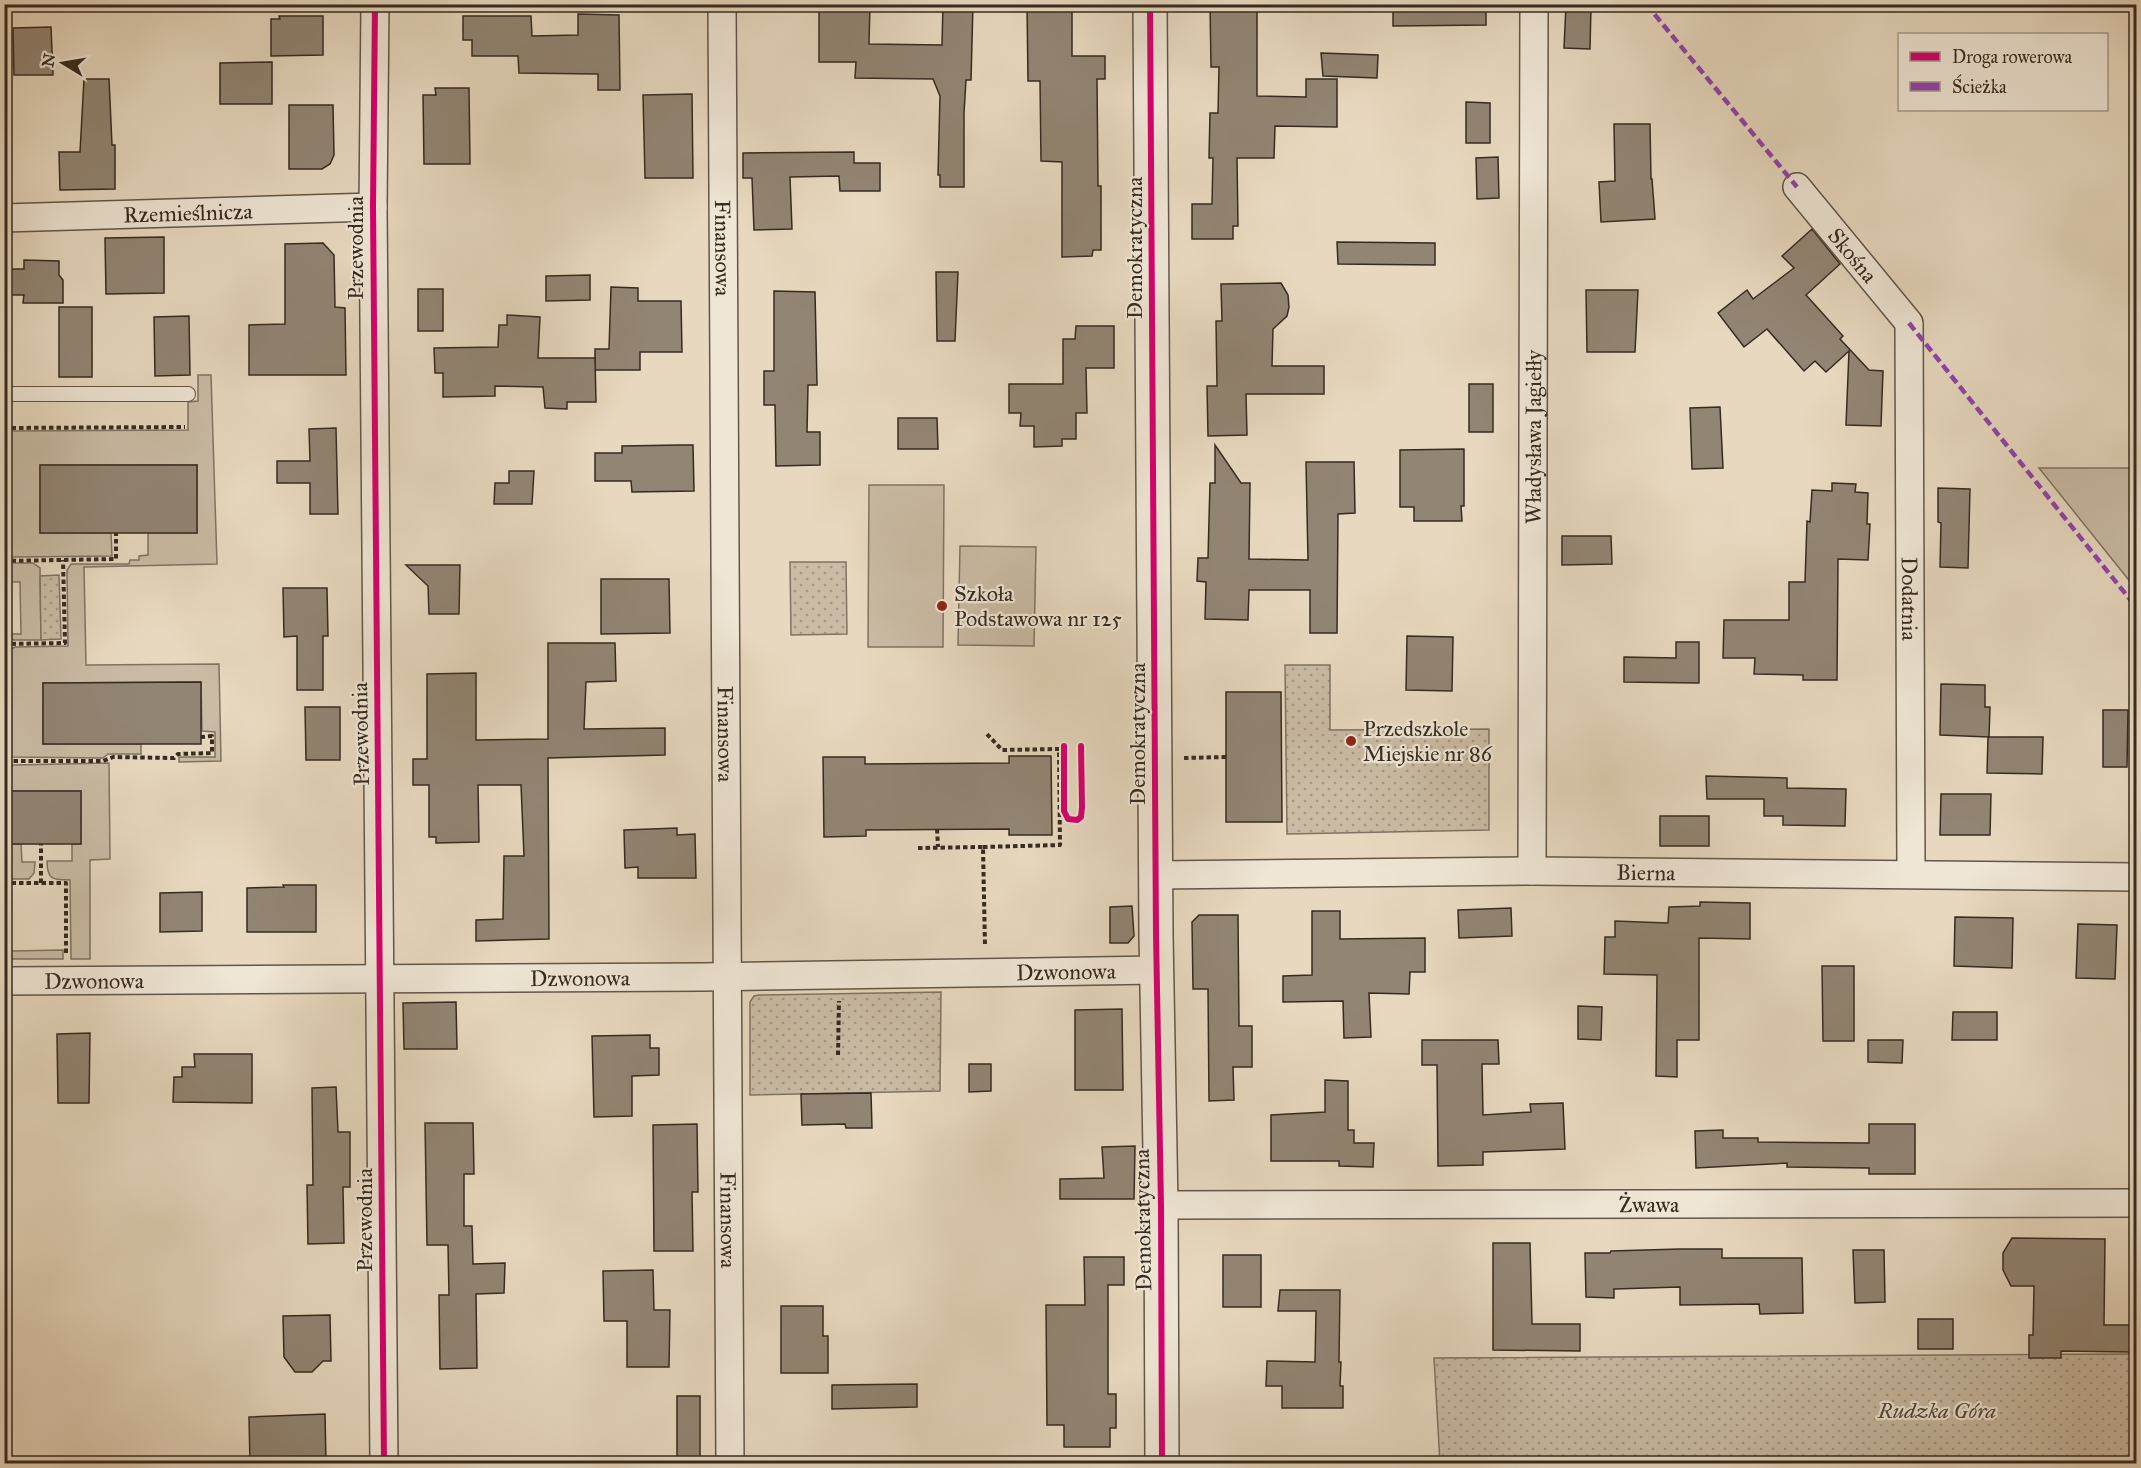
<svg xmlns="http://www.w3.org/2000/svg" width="2141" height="1468" viewBox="0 0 2141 1468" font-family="'IM FELL Great Primer',serif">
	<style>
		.grass { fill: #c9bba4; stroke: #807362; stroke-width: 1.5 }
		.park { fill: url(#park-dots); stroke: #807362; stroke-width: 1.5 }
		.building { fill: #928573; stroke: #362b20; stroke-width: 1.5 }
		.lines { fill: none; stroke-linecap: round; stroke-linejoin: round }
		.service-casing { stroke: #625648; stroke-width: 16 }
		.minor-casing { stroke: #625648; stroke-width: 30 }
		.tertiary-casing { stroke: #625648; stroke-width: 36 }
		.path { stroke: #362b20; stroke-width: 4; stroke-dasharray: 4.5 3; stroke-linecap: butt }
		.service { stroke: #efe6d5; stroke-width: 14 }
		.minor { stroke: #efe6d5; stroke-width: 27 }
		.tertiary { stroke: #efe6d5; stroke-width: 33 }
		.quiet { stroke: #8e44ad; stroke-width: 4.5; stroke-dasharray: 9 4.5; stroke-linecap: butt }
		.cycleway-casing { stroke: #efe6d5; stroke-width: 10 }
		.cycleway { stroke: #d6006c; stroke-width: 6 }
		.poi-dot { fill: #8f2418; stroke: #efe6d5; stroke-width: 2 }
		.labels { text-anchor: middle; stroke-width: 4.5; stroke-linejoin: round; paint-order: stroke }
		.street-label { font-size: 22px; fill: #362b20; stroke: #efe6d5 }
		.poi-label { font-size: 22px; fill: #362b20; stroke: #efe6d5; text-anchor: start }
		.park-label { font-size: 22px; font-style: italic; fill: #53483a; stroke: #efe6d5 }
	</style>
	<defs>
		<pattern id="park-dots" width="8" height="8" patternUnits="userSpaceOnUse" patternTransform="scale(1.5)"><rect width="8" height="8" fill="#c9bba4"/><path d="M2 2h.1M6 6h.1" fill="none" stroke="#a49885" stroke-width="1.8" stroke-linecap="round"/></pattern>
	</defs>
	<rect width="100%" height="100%" fill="#e7d8bf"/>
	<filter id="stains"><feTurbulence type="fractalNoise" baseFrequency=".00333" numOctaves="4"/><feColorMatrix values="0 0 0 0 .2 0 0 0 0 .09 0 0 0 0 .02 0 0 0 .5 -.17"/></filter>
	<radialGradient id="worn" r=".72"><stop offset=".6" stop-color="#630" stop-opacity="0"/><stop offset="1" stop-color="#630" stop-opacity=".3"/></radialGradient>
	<g class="grass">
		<polygon points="198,375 211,375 217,564 84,567 86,665 219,664 221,761 179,762 179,757 215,757 215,732 202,731 201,682 43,683 43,744 141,744 141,754 108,754 103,758 11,757 9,752 7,651 15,647 68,646 67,570 71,564 129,564 130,560 139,560 139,556 148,555 148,533 197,533 197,465 40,465 40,533 111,533 112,556 12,557 8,555 5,548 4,433 9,431 188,430 188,402 198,401"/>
		<polygon points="2039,468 2136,468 2136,589"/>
		<polygon points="869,485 944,485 943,647 868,647"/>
		<polygon points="960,546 1036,547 1034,646 958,645"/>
		<polygon points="11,563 33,563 40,568 41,640 14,640 8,638 7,634 21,634 20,582 6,582 6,568"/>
		<path d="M109 763 110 859 90 860V959H71L70 880C53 880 47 880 47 861H72V844H81V791H5L4 772H9L13 765Z"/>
		<polygon points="5,844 21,844 22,862 35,862 34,873 29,879 5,879"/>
		<polygon points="4,929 11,929 11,951 63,950 63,959 5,959"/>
	</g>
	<g class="park">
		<polygon points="790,562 846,562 847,634 791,635"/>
		<polygon points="59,575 61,639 41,640 40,576"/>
		<polygon points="1285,665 1330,665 1330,730 1489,729 1489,830 1287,834"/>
		<polygon points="941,992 940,1091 750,1095 750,1002 754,996 759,995"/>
		<polygon points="2136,1354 2136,1463 1440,1463 1434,1358"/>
	</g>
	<g class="building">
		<polygon points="819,4 870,4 869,44 942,45 943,4 973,4 971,80 966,80 964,113 964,187 940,187 940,175 938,175 940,96 933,79 855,78 856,62 819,62"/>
		<polygon points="1027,4 1072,4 1072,56 1105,56 1105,79 1097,79 1098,186 1101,186 1101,250 1093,250 1092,256 1062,257 1062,162 1041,161 1040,81 1028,81"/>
		<polygon points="1210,4 1257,4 1257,96 1306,97 1306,79 1337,79 1337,127 1275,126 1274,158 1237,158 1238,226 1233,226 1233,239 1192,239 1192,204 1212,204 1213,158 1209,158 1210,113 1218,113 1219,67 1211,67"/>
		<polygon points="1393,4 1486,4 1486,25 1393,26"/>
		<polygon points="1566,5 1591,6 1590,49 1564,48"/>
		<polygon points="578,14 619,15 620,90 598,90 598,74 519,73 518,56 472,56 472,40 463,40 463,16 531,16 532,36 578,35"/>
		<polygon points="279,16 323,16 323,55 271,56 271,19 280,19"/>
		<polygon points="51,27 53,75 14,75 13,28"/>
		<polygon points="1321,53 1378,55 1377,78 1323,76"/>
		<polygon points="272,62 272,104 220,104 220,63"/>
		<polygon points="84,79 109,79 112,145 115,145 115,189 60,190 59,152 80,152"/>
		<polygon points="435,88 469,88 470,164 424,164 423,95 436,95"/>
		<polygon points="692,94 693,178 645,178 643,95"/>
		<polygon points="1466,102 1490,103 1490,143 1466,143"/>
		<polygon points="289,105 333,105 334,155 330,164 322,169 289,169"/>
		<polygon points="1614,124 1650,124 1651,179 1652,179 1655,219 1601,222 1599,182 1615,181"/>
		<polygon points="854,152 854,163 880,163 880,191 840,191 839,176 790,177 792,229 754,230 752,178 743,178 743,153"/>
		<polygon points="1498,157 1499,198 1477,199 1476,158"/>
		<polygon points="1812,229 1840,264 1806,295 1843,336 1840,339 1869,370 1883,371 1881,426 1846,425 1849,351 1826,372 1815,361 1804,371 1767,329 1744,347 1718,313 1747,290 1753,299 1794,268 1782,256"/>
		<polygon points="164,237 164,293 106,294 105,238"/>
		<polygon points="1337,242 1435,243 1435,265 1338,264"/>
		<polygon points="323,243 334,255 335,307 345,308 346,375 249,375 249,325 285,324 285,244"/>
		<polygon points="24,260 59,261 59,275 63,280 63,303 23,303 24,295 9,295 9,269 24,269"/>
		<polygon points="936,272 958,272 955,341 937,341"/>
		<polygon points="590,275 590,300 546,301 546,276"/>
		<polygon points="1281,283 1288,295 1289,307 1287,316 1273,329 1272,366 1324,366 1324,394 1246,394 1247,435 1208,436 1207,386 1217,386 1216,321 1222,321 1221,284"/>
		<polygon points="611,287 638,288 638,301 681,301 682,352 640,352 640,370 595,370 595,349 609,349"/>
		<rect x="418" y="289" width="25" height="42"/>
		<polygon points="1586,290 1638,290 1635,352 1587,352"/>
		<polygon points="774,291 815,292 817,385 808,385 807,432 820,432 820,465 776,466 775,405 764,405 764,371 774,371"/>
		<rect x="59" y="307" width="33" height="70"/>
		<polygon points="507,315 540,317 538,358 595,358 596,402 567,402 567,409 545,408 543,387 495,386 495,396 443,397 443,373 435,373 434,348 498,347 499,325 507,325"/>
		<polygon points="189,316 190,375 155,376 154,317"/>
		<polygon points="1076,326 1114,326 1114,368 1086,368 1087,413 1076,413 1076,439 1062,439 1062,446 1034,447 1034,426 1020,426 1021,413 1009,413 1009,384 1063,384 1063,339 1075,339"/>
		<rect x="1469" y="384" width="24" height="48"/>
		<polygon points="1720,407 1723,468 1692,469 1690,408"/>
		<polygon points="898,418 937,418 938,449 898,449"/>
		<polygon points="336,428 338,514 310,514 310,483 277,483 277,461 310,461 309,429"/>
		<polygon points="680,445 693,445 694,491 632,492 631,481 595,481 595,453 622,453 622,446"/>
		<polygon points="1215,445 1241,483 1250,483 1249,559 1308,560 1306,462 1354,462 1355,513 1338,514 1337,633 1310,633 1310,590 1249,590 1248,620 1205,619 1206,582 1197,581 1198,558 1208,558 1210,483 1215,483"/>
		<polygon points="1464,449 1464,506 1461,506 1462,521 1414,521 1414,507 1400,507 1400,450"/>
		<rect x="40" y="465" width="157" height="68"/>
		<polygon points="509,471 534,471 532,504 494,504 495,483 509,483"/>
		<polygon points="1832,483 1856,484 1855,492 1868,493 1867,524 1870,524 1868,560 1838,559 1837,680 1803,680 1803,675 1754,674 1755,658 1723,658 1724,620 1789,620 1789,582 1805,582 1807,521 1810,522 1812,490 1832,491"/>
		<polygon points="1938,488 1970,489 1968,568 1940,567 1941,523 1938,522"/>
		<polygon points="1562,536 1611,536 1612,564 1562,565"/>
		<polygon points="406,565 460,565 459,614 429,614 428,586"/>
		<polygon points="601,579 669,579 670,633 601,634"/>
		<polygon points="283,588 327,588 328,636 323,636 323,690 297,690 297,636 284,637"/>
		<polygon points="1407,636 1453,637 1452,691 1406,690"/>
		<polygon points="1676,642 1699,642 1699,683 1624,682 1624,657 1676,658"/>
		<polygon points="548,643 615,643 616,681 586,682 584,729 665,728 665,755 548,758 549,939 476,941 476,920 503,919 504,856 524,856 521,785 478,785 479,842 436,843 436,837 429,837 429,785 413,785 413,759 427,759 427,674 476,673 476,740 548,739"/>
		<polygon points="201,682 201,744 43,744 43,683"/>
		<polygon points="1941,684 1985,685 1985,707 1990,707 1989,737 1940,735"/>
		<polygon points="1226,692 1281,692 1282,822 1226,822"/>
		<polygon points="305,707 340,707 340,760 306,760"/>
		<polygon points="2103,710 2128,710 2127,767 2103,767"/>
		<polygon points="1988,737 2043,737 2042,774 1987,773"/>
		<polygon points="1009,756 1051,756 1052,835 1009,835 1009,829 866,830 866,836 824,837 823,757 865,757 865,764 1009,763"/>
		<polygon points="1706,776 1787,778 1787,788 1846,789 1845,826 1783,825 1783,816 1764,816 1764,799 1707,799"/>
		<rect x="4" y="791" width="77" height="53"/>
		<polygon points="1941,794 1991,794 1990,835 1940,835"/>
		<rect x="1660" y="816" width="49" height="30"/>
		<polygon points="677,828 677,835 695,834 696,878 638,878 638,867 625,868 624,830"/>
		<polygon points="283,885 316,885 316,932 247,932 247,888 284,887"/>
		<polygon points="202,892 202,931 160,932 160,893"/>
		<polygon points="1700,902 1750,903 1750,939 1699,938 1699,1040 1677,1040 1677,1077 1656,1076 1657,975 1604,974 1605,937 1615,937 1615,921 1668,923 1669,907 1700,906"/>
		<polygon points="1132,906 1134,936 1128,943 1110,943 1110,907"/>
		<polygon points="1511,908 1512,936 1459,938 1458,910"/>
		<polygon points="1312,911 1340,911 1340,939 1425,938 1425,972 1410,972 1409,994 1369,993 1371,1037 1344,1038 1343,1001 1283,1002 1283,976 1312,975"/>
		<polygon points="1199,915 1238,915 1239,1026 1252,1026 1252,1067 1233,1067 1234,1100 1209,1101 1208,989 1193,989 1192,922"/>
		<polygon points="1955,917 2013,918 2012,968 1954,966"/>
		<polygon points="2078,924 2117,925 2115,979 2076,978"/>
		<polygon points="1822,966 1854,966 1854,1041 1823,1041"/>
		<polygon points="456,1002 457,1049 404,1049 403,1003"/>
		<polygon points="1578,1006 1602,1007 1601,1040 1578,1039"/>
		<polygon points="1122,1009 1123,1090 1075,1090 1075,1010"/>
		<polygon points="1953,1012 1997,1012 1997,1040 1952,1040"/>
		<polygon points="90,1033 89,1103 58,1103 57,1034"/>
		<polygon points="650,1035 650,1048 659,1048 659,1075 632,1076 632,1116 594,1117 592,1036"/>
		<polygon points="1422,1040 1498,1040 1499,1064 1482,1064 1483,1115 1531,1112 1530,1104 1563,1103 1565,1149 1483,1152 1483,1165 1438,1166 1437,1065 1422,1065"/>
		<polygon points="1868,1040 1903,1040 1902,1063 1868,1062"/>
		<polygon points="194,1054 252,1054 252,1103 173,1102 174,1077 182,1077 182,1067 195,1067"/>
		<polygon points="969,1064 991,1064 991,1091 969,1092"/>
		<polygon points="1325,1080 1348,1081 1348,1130 1354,1130 1354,1143 1374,1143 1373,1167 1339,1166 1339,1161 1271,1161 1271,1115 1325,1112"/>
		<polygon points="336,1087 338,1132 350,1132 350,1187 343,1187 344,1243 308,1244 307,1185 313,1185 312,1088"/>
		<polygon points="871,1093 872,1128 846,1128 845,1124 802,1125 801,1094"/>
		<polygon points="425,1123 473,1123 474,1174 464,1174 464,1226 472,1226 473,1264 505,1263 504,1293 476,1294 477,1368 440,1369 439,1295 449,1295 448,1245 427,1245"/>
		<polygon points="697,1124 698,1192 692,1192 693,1251 654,1251 653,1125"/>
		<polygon points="1869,1124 1915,1124 1915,1174 1869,1174 1869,1168 1787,1167 1787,1163 1696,1168 1695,1131 1723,1130 1723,1138 1758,1138 1758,1142 1869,1143"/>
		<polygon points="1135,1146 1134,1199 1060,1199 1060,1179 1104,1178 1102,1147"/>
		<polygon points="2012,1238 2105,1239 2104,1325 2129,1325 2130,1352 2061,1351 2061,1358 2029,1358 2029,1335 2033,1335 2034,1286 2011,1286 2003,1270 2003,1253"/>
		<polygon points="1493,1243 1530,1243 1532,1324 1580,1324 1580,1351 1493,1350"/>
		<polygon points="1680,1249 1722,1249 1722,1258 1802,1258 1803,1313 1760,1314 1759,1304 1680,1305 1680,1287 1614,1289 1614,1298 1586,1297 1585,1253 1610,1253 1611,1251"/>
		<polygon points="1853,1250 1884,1250 1885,1302 1855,1303"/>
		<rect x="1223" y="1255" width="38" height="52"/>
		<polygon points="1084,1257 1124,1257 1124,1285 1108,1285 1108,1394 1116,1394 1116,1428 1110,1428 1110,1447 1064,1447 1064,1425 1047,1425 1046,1305 1085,1305"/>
		<polygon points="653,1270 654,1310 670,1310 669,1367 627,1367 627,1321 604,1321 603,1271"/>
		<polygon points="1280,1290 1340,1290 1339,1362 1341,1362 1340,1386 1343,1386 1343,1408 1282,1408 1282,1386 1266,1386 1267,1361 1315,1362 1316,1311 1278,1311"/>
		<polygon points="781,1306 823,1306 823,1336 828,1336 828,1373 781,1373"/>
		<polygon points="330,1315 331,1361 323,1361 312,1372 295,1372 284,1357 283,1316"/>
		<rect x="1918" y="1319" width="35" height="30"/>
		<polygon points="917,1384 917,1407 832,1409 832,1385"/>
		<rect x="677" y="1396" width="23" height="68"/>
		<polygon points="325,1414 326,1464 250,1464 249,1417"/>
	</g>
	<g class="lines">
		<defs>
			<polyline id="service" points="4,394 188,394"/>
			<g id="minor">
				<polyline points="375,4 373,207 384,1464"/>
				<path id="s1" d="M722 4 730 1464"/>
				<path id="s2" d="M1797 187 1909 323 1911 874"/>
				<path id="s3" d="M4 218 373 207"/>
				<path id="s4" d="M1532 871 1534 4"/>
				<path id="s5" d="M1156 875 1532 871 2136 877"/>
				<path id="s6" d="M4 981 703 977 1156 970"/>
				<path id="s7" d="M1161 1205 2136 1203"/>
			</g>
			<polyline id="tertiary" points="1150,4 1156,935 1161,1205 1162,1464"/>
		</defs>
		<use href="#service" class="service-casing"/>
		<use href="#minor" class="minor-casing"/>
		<use href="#tertiary" class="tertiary-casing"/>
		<g class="path">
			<polyline points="4,428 185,427"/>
			<polyline points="4,561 116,559 116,533"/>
			<polyline points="4,644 65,643 63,560"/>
			<polyline points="4,679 6,769 4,769"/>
			<polyline points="1184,758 1226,757"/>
			<polyline points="6,761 103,761 113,757 174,758 178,754 212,753 212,736 201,737"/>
			<polyline points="937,829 938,847"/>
			<polyline points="983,847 1060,845 1059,749 1002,750 986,733"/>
			<polyline points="918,848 983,847 985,947"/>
			<polyline points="4,883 66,883 66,953"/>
			<polyline points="41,883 41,844"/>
			<polyline points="838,1055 839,1001"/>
		</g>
		<use href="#service" class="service"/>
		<use href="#minor" class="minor"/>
		<use href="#tertiary" class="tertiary"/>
		<g class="quiet">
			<polyline points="1646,4 1797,187"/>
			<polyline points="1909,323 2136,607"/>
		</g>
		<defs>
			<g id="cycleway">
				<polyline points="375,4 373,207 384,1464"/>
				<polyline points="1150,4 1156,935 1161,1205 1162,1464"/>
				<polyline points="1064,746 1064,811 1068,819 1077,820 1081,817 1082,807 1081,746"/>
			</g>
		</defs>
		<use href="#cycleway" class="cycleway-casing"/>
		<use href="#cycleway" class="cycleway"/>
	</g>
	<g class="poi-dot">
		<circle cx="942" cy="606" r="6"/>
		<circle cx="1351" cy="741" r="6"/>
	</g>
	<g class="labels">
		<g class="street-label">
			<text dy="8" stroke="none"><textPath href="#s3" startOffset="184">Rzemieślnicza</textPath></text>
			<text transform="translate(355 248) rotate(-90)" y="8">Przewodnia</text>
			<text dy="8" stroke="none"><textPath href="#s1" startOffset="244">Finansowa</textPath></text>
			<text transform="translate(1134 248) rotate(-90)" y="8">Demokratyczna</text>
			<text dy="8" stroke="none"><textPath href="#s2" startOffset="88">Skośna</textPath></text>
			<text dy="8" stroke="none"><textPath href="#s4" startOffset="434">Władysława Jagiełły</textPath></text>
			<text dy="8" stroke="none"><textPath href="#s2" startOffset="452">Dodatnia</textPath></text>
			<text transform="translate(360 734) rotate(-91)" y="8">Przewodnia</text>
			<text dy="8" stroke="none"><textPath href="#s1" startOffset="730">Finansowa</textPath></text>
			<text transform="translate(1137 734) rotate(-90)" y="8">Demokratyczna</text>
			<text dy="8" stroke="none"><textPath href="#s5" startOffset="490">Bierna</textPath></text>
			<text dy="8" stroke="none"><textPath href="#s6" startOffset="1062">Dzwonowa</textPath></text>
			<text dy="8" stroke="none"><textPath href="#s6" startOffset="576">Dzwonowa</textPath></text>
			<text dy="8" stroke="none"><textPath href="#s6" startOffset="90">Dzwonowa</textPath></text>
			<text dy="8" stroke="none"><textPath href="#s7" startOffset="488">Żwawa</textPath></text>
			<text transform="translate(364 1220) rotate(-90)" y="8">Przewodnia</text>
			<text dy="8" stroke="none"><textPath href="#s1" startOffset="1216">Finansowa</textPath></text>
			<text transform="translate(1142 1220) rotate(-91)" y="8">Demokratyczna</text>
		</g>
		<g class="poi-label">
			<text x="954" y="601">Szkoła<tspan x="954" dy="25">Podstawowa nr 125</tspan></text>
			<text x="1363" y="736">Przedszkole<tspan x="1363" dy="25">Miejskie nr 86</tspan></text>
		</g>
		<g class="park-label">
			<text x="1937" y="1418">Rudzka Góra</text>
		</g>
	</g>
	<rect width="2141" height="1468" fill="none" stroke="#e7d8bf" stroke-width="24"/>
	<rect x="6" y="6" width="2129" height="1456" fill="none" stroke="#362b20" stroke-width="3"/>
	<rect x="12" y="12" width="2117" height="1444" fill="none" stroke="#362b20" stroke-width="1.5"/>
	<rect x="1898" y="33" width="210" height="78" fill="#efe6d5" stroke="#a59b8d" stroke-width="1.5"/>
	<rect x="1910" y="52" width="30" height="9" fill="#d6006c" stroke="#a59b8d" stroke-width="1.5"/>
	<text x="1952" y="63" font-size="18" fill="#362b20">Droga rowerowa</text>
	<rect x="1910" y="82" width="30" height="9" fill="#8e44ad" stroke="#a59b8d" stroke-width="1.5"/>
	<text x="1952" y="93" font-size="18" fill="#362b20">Ścieżka</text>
	<g transform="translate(63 63) rotate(281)" stroke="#efe6d5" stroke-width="4.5" paint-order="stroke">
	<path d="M0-4.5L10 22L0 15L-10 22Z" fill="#362b20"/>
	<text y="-9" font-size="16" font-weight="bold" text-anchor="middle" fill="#362b20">N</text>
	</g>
	<rect width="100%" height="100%" filter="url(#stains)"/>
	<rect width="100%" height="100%" fill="url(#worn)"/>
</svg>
